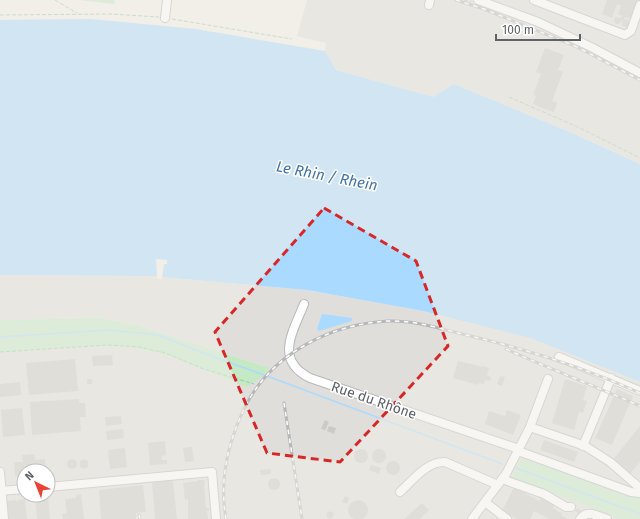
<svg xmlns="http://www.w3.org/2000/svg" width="640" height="519" viewBox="0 0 640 519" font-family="'Fira Sans',sans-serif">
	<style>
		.industrial { fill: #e0deda; fill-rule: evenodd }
		.green { fill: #c5e8c5 }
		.water { fill: #aadaff }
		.pier { fill: #f1efe8 }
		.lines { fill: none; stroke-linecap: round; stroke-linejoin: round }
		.stream { stroke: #aadaff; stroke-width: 1.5 }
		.building { fill: #cccac5 }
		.minor-casing { stroke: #b5b8bc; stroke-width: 10 }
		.path { stroke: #9cc7a9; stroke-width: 1; stroke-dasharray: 4 2; stroke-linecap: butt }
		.minor { stroke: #fff; stroke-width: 8 }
		.rail-casing { stroke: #b6b7b8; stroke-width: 3 }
		.rail { stroke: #fff; stroke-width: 1.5; stroke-dasharray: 4.5; stroke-linecap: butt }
		.marked { fill: none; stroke: #d62828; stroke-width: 3; stroke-dasharray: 8 5; stroke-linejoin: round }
		.labels { text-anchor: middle; stroke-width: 3; stroke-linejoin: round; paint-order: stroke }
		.street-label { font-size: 14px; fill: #5f6368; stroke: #fff }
		.water-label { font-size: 15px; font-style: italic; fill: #4174aa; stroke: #fff }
	</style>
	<rect width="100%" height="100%" fill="#f1efe8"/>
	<g class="industrial">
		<polygon points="307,0 640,0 640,164 572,133 454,84 433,97 336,70 325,51 326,43 297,36"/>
		<path d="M0 275 151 276 307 290 423 311 530 338 640 382V519H0V352L92 346 133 347 172 357 270 368 136 325 98 318 0 320ZM24 471H48V495H24Z"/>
	</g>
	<g class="green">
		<polygon points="79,0 114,0 115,4"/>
		<polygon points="98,318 136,325 270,368 263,376 247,387 172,357 133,347 92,346 0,352 0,320"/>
		<polygon points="521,458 640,498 640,519 619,519 570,499 512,479"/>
	</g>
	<g class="water">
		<polygon points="91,19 196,29 325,51 336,70 433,97 454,84 572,133 640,164 640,382 530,338 423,311 307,290 151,276 0,275 0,20"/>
		<polygon points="322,314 352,318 352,321 319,331 317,329"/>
	</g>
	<polygon class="pier" points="156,259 167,260 167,264 164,264 162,279 157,279"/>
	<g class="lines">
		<g class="stream">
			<polyline points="0,337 110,330 158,335 211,356 267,376 502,464"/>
			<polyline points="516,468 640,514"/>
		</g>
	</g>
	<g class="building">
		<polygon points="607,0 638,0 631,19 625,17 624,19 628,20 630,23 627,27 625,27 622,25 623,19 621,22 618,24 616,24 614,21 615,17 621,18 622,16 618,14 621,6 617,4 612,18 602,14"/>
		<polygon points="545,48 564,55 558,70 563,72 552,101 557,103 554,112 536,106 537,105 533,104 536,96 533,95 541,74 536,72"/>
		<polygon points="112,355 113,365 93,366 92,356"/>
		<polygon points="75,359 78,391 29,395 26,363"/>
		<polygon points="458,361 483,367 484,366 489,368 487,375 491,377 490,381 485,380 484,384 479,383 478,385 453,378"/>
		<polygon points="500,376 505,377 502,386 497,384"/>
		<rect x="87" y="379" width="5" height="5"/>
		<polygon points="565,379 587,386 583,400 587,401 583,413 579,412 574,430 552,423"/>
		<polygon points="20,382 21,395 0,397 0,384"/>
		<polygon points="617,389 633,396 612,445 595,438"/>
		<polygon points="79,399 79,403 85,403 86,417 80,417 81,431 32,435 30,402"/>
		<polygon points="22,408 25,435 3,437 1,410"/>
		<polygon points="507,410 521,415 513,435 485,424 489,411 505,416"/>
		<polygon points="121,416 122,424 106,426 105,417"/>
		<polygon points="325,420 329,422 325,430 321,429"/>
		<polygon points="329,426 336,428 334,434 327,431"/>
		<polygon points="640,426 640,462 629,475 612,461"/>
		<polygon points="123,429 124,438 107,440 106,431"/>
		<polygon points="544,440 578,452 574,462 540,450"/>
		<polygon points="165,441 166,455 162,456 162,460 167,460 167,464 150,465 148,443"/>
		<polygon points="192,447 194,461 185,462 183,448"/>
		<polygon points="125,448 127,467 110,469 108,450"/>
		<circle cx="379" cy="456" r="7"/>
		<circle cx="361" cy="456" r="7"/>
		<polygon points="34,454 35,460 45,459 46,471 24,471 24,476 15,476 14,462 23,462 22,455"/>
		<circle cx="72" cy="464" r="5"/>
		<circle cx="84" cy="464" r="4.5"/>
		<circle cx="393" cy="468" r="7"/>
		<polygon points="371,465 381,468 379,474 369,470"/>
		<polygon points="271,469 271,474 261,475 260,470"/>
		<circle cx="274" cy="484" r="6"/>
		<polygon points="173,480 177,519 155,519 152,482"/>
		<polygon points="198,480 204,480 205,485 204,485 206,508 209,508 209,511 207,511 208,519 188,519 188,499 185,500 183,483 198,481"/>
		<polygon points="143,485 146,512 136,513 136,519 101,519 99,490"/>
		<polygon points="514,487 539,501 541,497 554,504 553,508 557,510 557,511 562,513 561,515 568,519 549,519 534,511 530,519 517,519 502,511"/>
		<polygon points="81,494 84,519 63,519 62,514 67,513 65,499 76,498 76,495"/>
		<polygon points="35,495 48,495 50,519 37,519"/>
		<polygon points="345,496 349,498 347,504 342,502"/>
		<polygon points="25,499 27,519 8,519 7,501 16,500 16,502 17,500"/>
		<circle cx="358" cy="510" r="10"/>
		<polygon points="422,503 429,510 420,519 404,519"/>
		<polygon points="577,508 581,511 579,514 575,511"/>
		<circle cx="330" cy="515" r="3.5"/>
	</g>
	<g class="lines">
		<defs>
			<g id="minor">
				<polyline points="478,0 538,22 591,47 640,73"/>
				<polyline points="534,0 625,35 631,31 640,5"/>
				<polyline points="429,5 430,0"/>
				<polyline points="165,18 167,0"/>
				<path d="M304 304C293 332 274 360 310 378L519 449"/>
				<polyline points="559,357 640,391"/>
				<polyline points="530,427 585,446 610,462 640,488"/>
				<polyline points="583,446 611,378"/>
				<polyline points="518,451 631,492 640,493"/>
				<polyline points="0,472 4,519"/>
				<polyline points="502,479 544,494 566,507 571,507"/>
				<polyline points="48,487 212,472 216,519"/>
				<polyline points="0,491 24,489"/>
				<path d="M400 492C412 481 427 461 445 462L498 485"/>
				<polyline points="485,502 507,519"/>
				<polyline points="596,515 607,519"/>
				<polyline points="472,519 506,474 530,427 548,379"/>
				<path d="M580 519C585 513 589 513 596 515L597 519"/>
			</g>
		</defs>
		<use href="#minor" class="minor-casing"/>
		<g class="path">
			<polyline points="55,0 77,13"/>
			<polyline points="464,0 471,2"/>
			<polyline points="0,15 110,14 159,17"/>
			<polyline points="172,19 292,39"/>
			<polyline points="509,97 580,128 640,158"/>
			<polyline points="0,352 108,345 139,347 166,353 201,368 254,384"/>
		</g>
		<use href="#minor" class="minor"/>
		<defs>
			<g id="rail">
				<polyline points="456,0 484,9 575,46 640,80"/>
				<path d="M506 349C550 369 595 386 640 406"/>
				<polyline points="284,403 302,519"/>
				<polyline points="139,515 140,519"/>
				<path d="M226 519C219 479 228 441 246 405 273 353 331 324 388 321 413 320 438 328 462 334 523 348 583 367 640 393"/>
			</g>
		</defs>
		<use href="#rail" class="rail-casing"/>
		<use href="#rail" class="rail"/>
	</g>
	<path d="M0 0H640V519H0ZM324 208 416 261 448 346 340 462 267 453 215 332Z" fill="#f1efe8" fill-opacity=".55" fill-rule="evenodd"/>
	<path class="marked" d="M324 208 416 261 448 346 340 462 267 453 215 332Z"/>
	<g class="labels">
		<g class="street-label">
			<text transform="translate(374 400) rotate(19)" y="5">Rue du Rhône</text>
		</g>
		<g class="water-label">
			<text transform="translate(327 176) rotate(11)" y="5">Le Rhin / Rhein</text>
		</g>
	</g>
	<g transform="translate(36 483) rotate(317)"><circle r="19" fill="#ffffff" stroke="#bfc1c3"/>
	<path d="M0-3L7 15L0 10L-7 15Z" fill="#ea4335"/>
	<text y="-6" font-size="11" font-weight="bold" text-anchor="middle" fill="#5f6368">N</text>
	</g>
	<path d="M496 34v6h84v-6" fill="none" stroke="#5f6368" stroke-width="2"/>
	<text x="502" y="34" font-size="12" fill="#5f6368" stroke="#ffffff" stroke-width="3" paint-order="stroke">100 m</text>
</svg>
